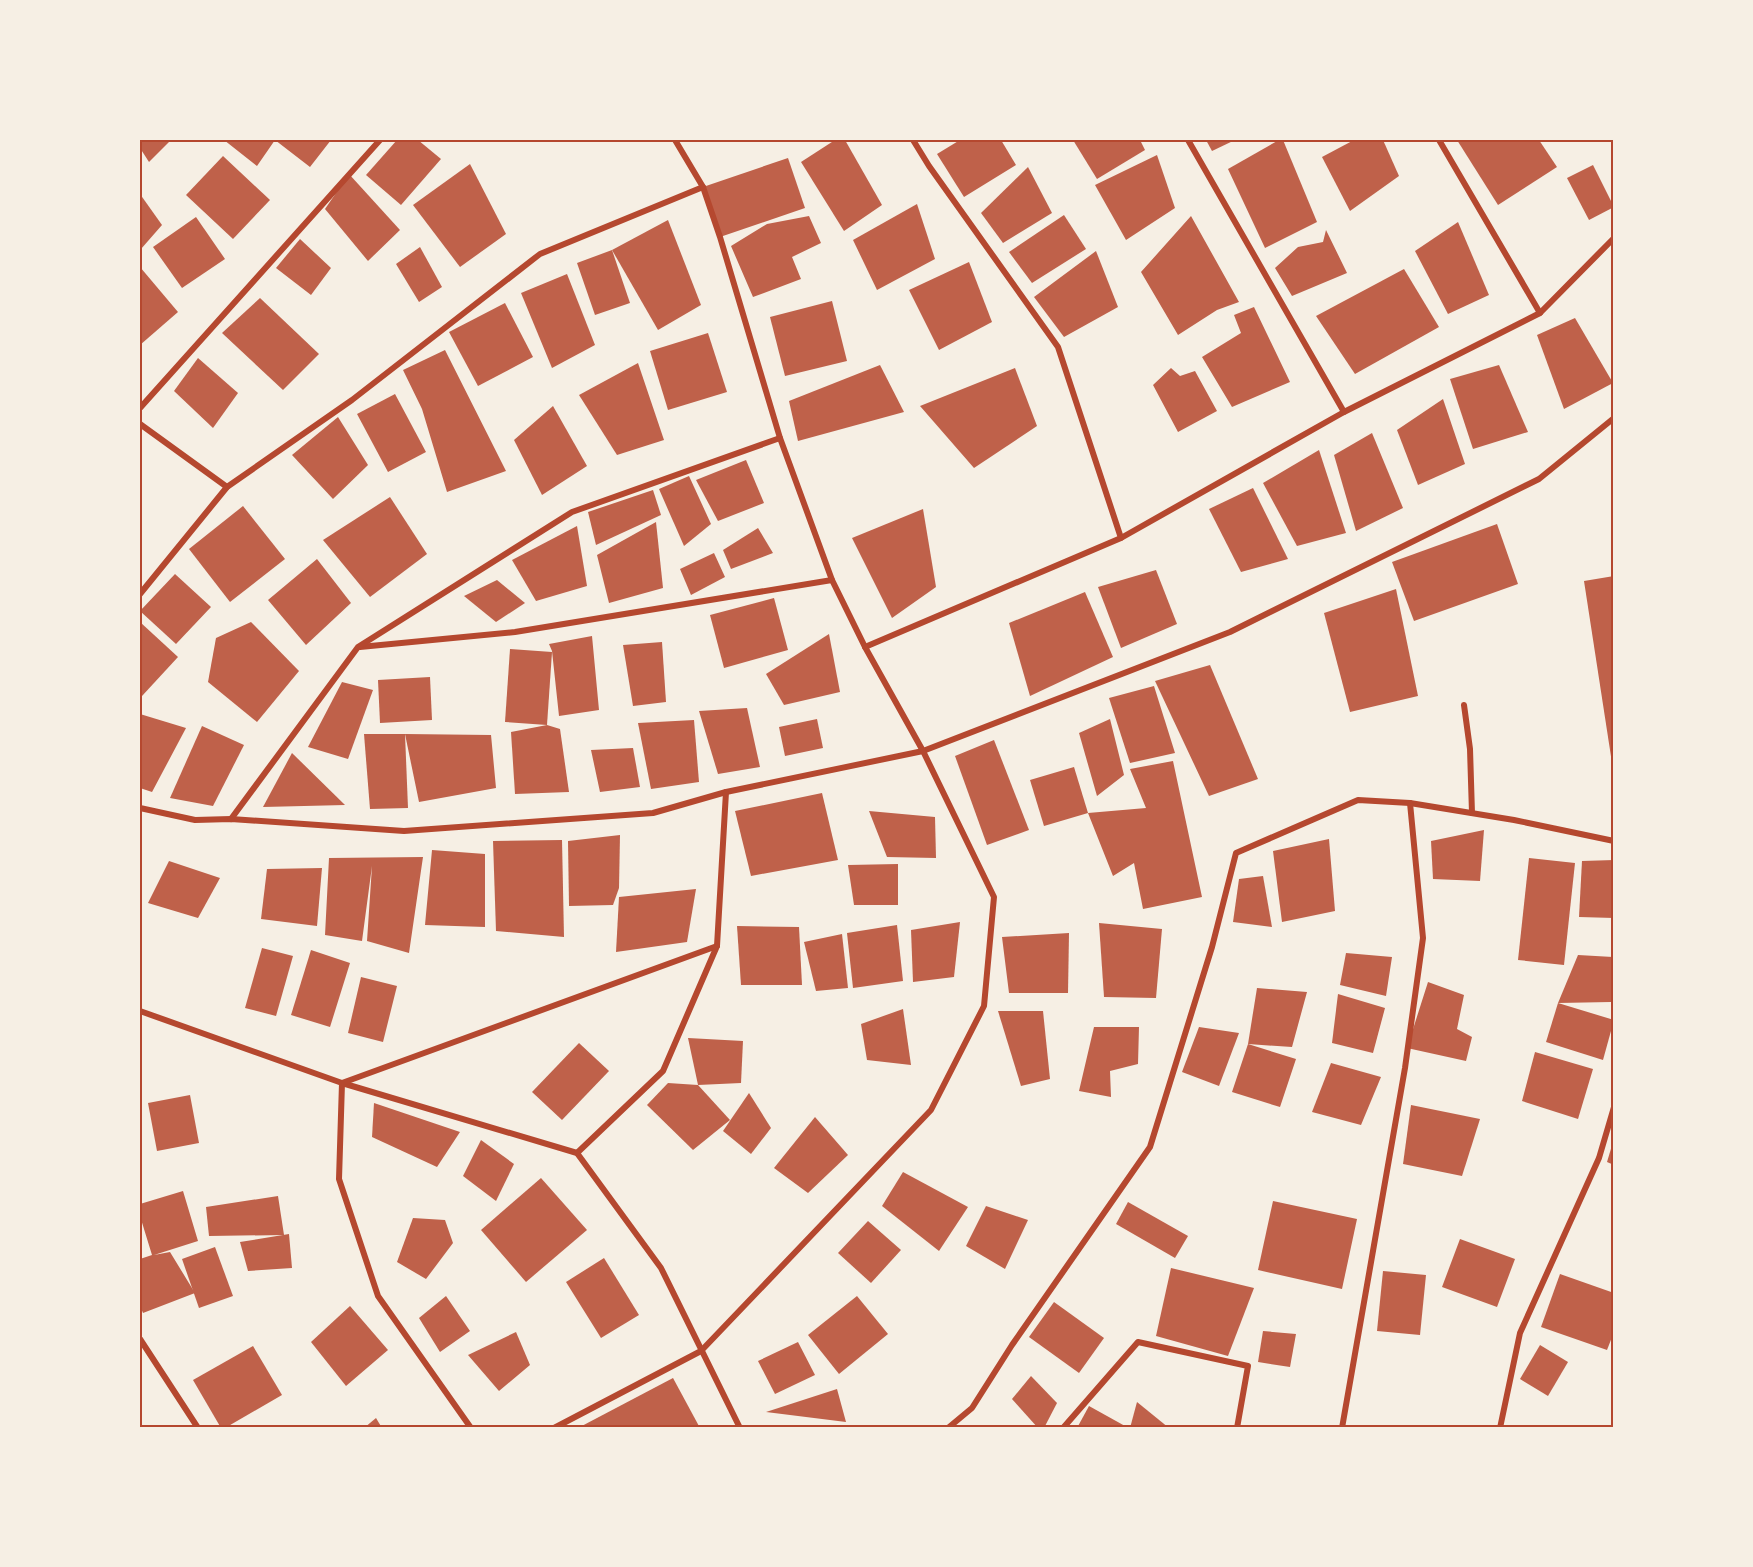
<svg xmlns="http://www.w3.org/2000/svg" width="1753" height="1567" viewBox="0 0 1753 1567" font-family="Karla,sans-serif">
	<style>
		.building { fill: #bf614a }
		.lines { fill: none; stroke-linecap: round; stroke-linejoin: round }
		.minor { stroke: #b5482f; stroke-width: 6 }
		.neatline { fill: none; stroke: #b5482f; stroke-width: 2 }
	</style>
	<rect width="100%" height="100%" fill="#f6efe4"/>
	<g class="building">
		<polygon points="140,140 171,140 149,162 140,148"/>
		<polygon points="224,140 331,140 310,167 275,140 257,166"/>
		<polygon points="397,140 418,140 441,159 401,205 366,175"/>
		<polygon points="835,140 845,140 882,205 844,231 801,162"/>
		<polygon points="960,140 1001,140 1016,165 964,197 937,154"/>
		<polygon points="1073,140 1140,140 1145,150 1097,179"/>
		<polygon points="1206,140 1235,140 1212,151"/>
		<polygon points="1279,140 1283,140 1317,222 1265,248 1228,169"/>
		<polygon points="1354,140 1383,140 1399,176 1350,211 1322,157"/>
		<polygon points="1457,140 1539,140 1557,167 1498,205"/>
		<polygon points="1157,155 1175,208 1126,240 1095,185"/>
		<polygon points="223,156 270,200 233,239 186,195"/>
		<polygon points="788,158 805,208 720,237 703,187"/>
		<polygon points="470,164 506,234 460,267 413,205"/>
		<polygon points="1593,165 1614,207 1589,220 1567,178"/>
		<polygon points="1028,167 1052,213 1003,243 981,213"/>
		<polygon points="349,174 400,230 368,261 325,209"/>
		<polygon points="140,194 162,225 141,249 140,248"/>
		<polygon points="917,204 935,259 877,290 853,240"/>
		<polygon points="1064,215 1086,249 1032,283 1009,252"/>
		<polygon points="809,216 821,243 792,257 801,279 753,297 731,246 767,224"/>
		<polygon points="1191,216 1239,302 1217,310 1178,335 1141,272"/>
		<polygon points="196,217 225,259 182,288 153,247"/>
		<polygon points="668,220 701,305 658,330 612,250"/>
		<polygon points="1458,222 1489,295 1448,314 1415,251"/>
		<polygon points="1326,230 1347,273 1292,296 1275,268 1298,247 1323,242"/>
		<polygon points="300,239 331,268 311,295 276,268"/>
		<polygon points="420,247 442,287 419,302 396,264"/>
		<polygon points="612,250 630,303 595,315 577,263"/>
		<polygon points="1096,251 1118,307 1064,337 1034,297"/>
		<polygon points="969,262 992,322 939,350 909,290"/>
		<polygon points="140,267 178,312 140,345"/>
		<polygon points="1404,269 1439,327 1355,374 1316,316"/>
		<polygon points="567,274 595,345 552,368 521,293"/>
		<polygon points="260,298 319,354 283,390 222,333"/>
		<polygon points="832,301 847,361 785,376 770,317"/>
		<polygon points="505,303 533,357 478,386 449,332"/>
		<polygon points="1254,307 1290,382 1232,407 1202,357 1241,333 1234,315"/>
		<polygon points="1575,318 1613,383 1564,409 1537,335"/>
		<polygon points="708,333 727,392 668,410 650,351"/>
		<polygon points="445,350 506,471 447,492 422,409 403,370"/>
		<polygon points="198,358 238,393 213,428 174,391"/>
		<polygon points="638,363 664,440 617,455 579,395"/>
		<polygon points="880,365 904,412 798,441 789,401"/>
		<polygon points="1499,365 1528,432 1473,449 1450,379"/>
		<polygon points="1015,368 1037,426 974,468 920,406"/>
		<polygon points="1171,368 1180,376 1195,371 1217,411 1178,432 1153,385"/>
		<polygon points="395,394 426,452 388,472 357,414"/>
		<polygon points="1443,399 1465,464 1418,485 1397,430"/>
		<polygon points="553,406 587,466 542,495 514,440"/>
		<polygon points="338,417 368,465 333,499 292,455"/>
		<polygon points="1372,433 1403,508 1356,531 1334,455"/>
		<polygon points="1319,450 1346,533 1297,546 1263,483"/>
		<polygon points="746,460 764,503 718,521 696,480"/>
		<polygon points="689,476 711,524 684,546 659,489"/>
		<polygon points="1253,488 1288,559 1241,572 1209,509"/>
		<polygon points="653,490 661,515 596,545 588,512"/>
		<polygon points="390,497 427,554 370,597 323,540"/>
		<polygon points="243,506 285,559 230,602 189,549"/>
		<polygon points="923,509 936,587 892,618 852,538"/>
		<polygon points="656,522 663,588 609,603 597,555"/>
		<polygon points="1497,524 1518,584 1414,621 1392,562"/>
		<polygon points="577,526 587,586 536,601 512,560"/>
		<polygon points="758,528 773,553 731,569 723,550"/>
		<polygon points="714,553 725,577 691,595 680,569"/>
		<polygon points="317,559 351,603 306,645 268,600"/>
		<polygon points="1156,570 1177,624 1121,648 1098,587"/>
		<polygon points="175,574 211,607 176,644 140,611"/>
		<polygon points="1614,576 1614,763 1612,763 1584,581"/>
		<polygon points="497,580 525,603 496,622 464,596"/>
		<polygon points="1396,589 1418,696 1350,712 1324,613"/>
		<polygon points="1085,592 1113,657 1030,696 1009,623"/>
		<polygon points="774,598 788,650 724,668 710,615"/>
		<polygon points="140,622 178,657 142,696 140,693"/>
		<polygon points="251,622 299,671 257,722 208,682 216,638"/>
		<polygon points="829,634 840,692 784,705 766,674"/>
		<polygon points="592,636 599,710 559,716 552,651 549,644"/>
		<polygon points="662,642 666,702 633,706 623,645"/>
		<polygon points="510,649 552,652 547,725 505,722"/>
		<polygon points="1210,665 1258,779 1209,796 1155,681"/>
		<polygon points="430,677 432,720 380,723 378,680"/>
		<polygon points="342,682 373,690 348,759 308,747"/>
		<polygon points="1154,686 1175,753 1130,763 1109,698"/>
		<polygon points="747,708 760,767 718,774 699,711"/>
		<polygon points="140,714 186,728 152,792 140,788"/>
		<polygon points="817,719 823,748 785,756 779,727"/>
		<polygon points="1110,719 1124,775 1097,796 1079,733"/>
		<polygon points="694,720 699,782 651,789 638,723"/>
		<polygon points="547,725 560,729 569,792 515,794 511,732"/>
		<polygon points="202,726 244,745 213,806 170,798"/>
		<polygon points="364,734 405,734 408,808 370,809"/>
		<polygon points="405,734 491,735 496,788 419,802"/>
		<polygon points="994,740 1029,830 987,845 955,756"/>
		<polygon points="633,748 640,787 600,792 591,750"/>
		<polygon points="292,753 345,805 263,807"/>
		<polygon points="1173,761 1202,897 1143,909 1134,863 1113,876 1088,813 1146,808 1130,769"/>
		<polygon points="1074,767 1088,813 1044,826 1030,780"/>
		<polygon points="822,793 838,860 751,876 735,811"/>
		<polygon points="869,811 935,817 936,858 887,857"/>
		<polygon points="1484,830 1480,881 1433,879 1431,841"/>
		<polygon points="620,835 619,888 613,905 569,906 568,841"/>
		<polygon points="1329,839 1335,911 1282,922 1273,851"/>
		<polygon points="562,840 564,937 496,931 493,841"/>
		<polygon points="432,850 485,854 485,927 425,925"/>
		<polygon points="423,857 409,953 367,941 372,866 362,941 325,935 329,858"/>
		<polygon points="1529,858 1575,863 1564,965 1518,960"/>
		<polygon points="1614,860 1614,918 1579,917 1582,861"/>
		<polygon points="169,861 220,878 198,918 148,903"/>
		<polygon points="898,864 898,905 854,905 848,865"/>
		<polygon points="322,868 317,926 261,919 267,869"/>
		<polygon points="1263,876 1272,927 1233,922 1239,879"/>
		<polygon points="696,889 687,942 616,952 619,897"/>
		<polygon points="960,922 954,977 913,982 911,930"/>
		<polygon points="1099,923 1162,929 1156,998 1104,997"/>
		<polygon points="897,925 903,981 853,988 847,933"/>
		<polygon points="737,926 799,927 802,985 741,985"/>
		<polygon points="1069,933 1068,993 1009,993 1002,937"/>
		<polygon points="842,934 848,988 816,991 804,942"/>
		<polygon points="262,948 293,956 276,1016 245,1008"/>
		<polygon points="311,950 350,963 330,1027 291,1015"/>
		<polygon points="1346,953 1392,957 1386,996 1340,985"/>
		<polygon points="1578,955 1613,957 1611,1002 1558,1003"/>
		<polygon points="361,977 397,986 383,1042 348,1033"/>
		<polygon points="1428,982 1464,995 1457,1029 1472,1037 1466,1061 1407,1048"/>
		<polygon points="1257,988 1307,992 1292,1047 1248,1044"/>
		<polygon points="1338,994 1385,1008 1373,1053 1332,1043"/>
		<polygon points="1558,1003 1614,1020 1603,1060 1546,1042"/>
		<polygon points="903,1009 911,1065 867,1060 861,1024"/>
		<polygon points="998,1011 1043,1011 1050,1079 1021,1086"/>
		<polygon points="1094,1027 1139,1027 1138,1064 1110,1071 1111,1097 1079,1091"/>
		<polygon points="1199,1027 1239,1033 1219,1086 1182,1072"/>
		<polygon points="688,1038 743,1041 741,1083 698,1085"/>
		<polygon points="579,1043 609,1071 562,1120 532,1092"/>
		<polygon points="1248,1044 1296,1059 1280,1107 1232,1092"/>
		<polygon points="1535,1052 1593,1069 1578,1119 1522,1101"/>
		<polygon points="1331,1063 1381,1077 1361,1125 1312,1112"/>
		<polygon points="668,1083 698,1085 730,1120 693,1150 647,1105"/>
		<polygon points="749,1093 771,1128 751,1154 723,1131"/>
		<polygon points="190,1095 199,1143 157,1151 148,1103"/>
		<polygon points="374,1103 460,1132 437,1167 372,1137"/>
		<polygon points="1411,1105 1480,1119 1462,1176 1403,1164"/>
		<polygon points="815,1117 848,1155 808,1193 774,1168"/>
		<polygon points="481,1140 514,1164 496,1201 463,1176"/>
		<polygon points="1613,1142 1614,1143 1614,1165 1607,1162"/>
		<polygon points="903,1172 968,1207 939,1251 882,1206"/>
		<polygon points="541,1178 587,1230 526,1282 481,1230"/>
		<polygon points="183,1191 198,1241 154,1255 170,1252 195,1293 143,1313 140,1306 140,1259 152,1255 140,1216 140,1204"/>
		<polygon points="278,1196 284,1235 209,1236 206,1207"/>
		<polygon points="1273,1201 1357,1219 1342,1289 1258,1270"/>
		<polygon points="1128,1202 1188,1236 1175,1258 1116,1224"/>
		<polygon points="986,1206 1028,1220 1005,1269 966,1246"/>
		<polygon points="413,1218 445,1220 453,1243 426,1279 397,1262"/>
		<polygon points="868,1221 901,1250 871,1283 838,1253"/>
		<polygon points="289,1234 292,1268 248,1271 240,1242"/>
		<polygon points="1460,1239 1515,1259 1497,1307 1442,1287"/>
		<polygon points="215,1247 233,1296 199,1308 182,1259"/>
		<polygon points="604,1258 639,1315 601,1338 566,1282"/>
		<polygon points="1171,1268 1254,1288 1228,1356 1156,1336"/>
		<polygon points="1383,1271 1426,1275 1420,1335 1377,1331"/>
		<polygon points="1560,1274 1614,1293 1614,1332 1607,1350 1541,1327"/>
		<polygon points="446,1296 470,1331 440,1352 419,1318"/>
		<polygon points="857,1296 888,1334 839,1374 808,1335"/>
		<polygon points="1054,1302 1104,1338 1079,1373 1029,1337"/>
		<polygon points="350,1306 388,1350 346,1386 311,1342"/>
		<polygon points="1263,1331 1296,1334 1290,1367 1258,1362"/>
		<polygon points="516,1332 530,1365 499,1391 468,1355"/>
		<polygon points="798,1342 815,1375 775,1394 758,1361"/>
		<polygon points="1540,1345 1568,1362 1548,1396 1520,1379"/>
		<polygon points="253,1346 282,1395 225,1428 221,1428 193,1380"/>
		<polygon points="1031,1376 1057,1403 1044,1428 1038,1428 1012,1399"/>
		<polygon points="673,1378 700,1428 578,1428"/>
		<polygon points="837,1389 846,1422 766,1412"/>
		<polygon points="1137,1402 1169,1428 1130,1428"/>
		<polygon points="1089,1406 1125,1426 1124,1428 1077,1428"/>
		<polygon points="376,1418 382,1428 364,1428"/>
	</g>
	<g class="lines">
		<g class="minor">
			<polyline points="913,140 929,166 1058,347 1121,538"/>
			<polyline points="1188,140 1344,412"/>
			<polyline points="1439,140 1540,313"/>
			<polyline points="140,408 380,140"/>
			<polyline points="140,424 227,487"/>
			<polyline points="140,594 227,487 352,400 540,254 703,187"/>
			<polyline points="360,647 515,632 832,580"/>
			<polyline points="865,647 1121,538 1344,412 1540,313 1614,238"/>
			<polyline points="1464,705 1470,749 1472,813"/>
			<polyline points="140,808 195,820 231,819 404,831 653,813 726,792 923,751 1230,632 1539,479 1614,418"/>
			<polyline points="231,819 358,647 572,512 780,438"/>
			<polyline points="140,1011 342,1083 577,1153 661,1268 740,1428"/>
			<polyline points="577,1153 663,1071 717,946 726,792"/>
			<polyline points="140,1339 198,1428"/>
			<polyline points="471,1428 378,1296 339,1179 342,1083 717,946"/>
			<polyline points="554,1428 701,1351 931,1110 984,1006 994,897 923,751 865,647 832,580 780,438 720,237 703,187 675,140"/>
			<polyline points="948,1428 972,1408 1012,1345 1150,1147 1212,947 1236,853 1358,800 1410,803 1514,820 1614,841"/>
			<polyline points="1063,1428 1138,1342 1248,1366 1237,1428"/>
			<polyline points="1342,1428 1405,1068 1423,938 1410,803"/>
			<polyline points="1500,1428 1520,1333 1599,1158 1614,1107"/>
		</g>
	</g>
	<rect width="1753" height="1567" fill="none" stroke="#f6efe4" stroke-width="282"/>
	<rect x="141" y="141" width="1471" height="1285" class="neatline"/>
</svg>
